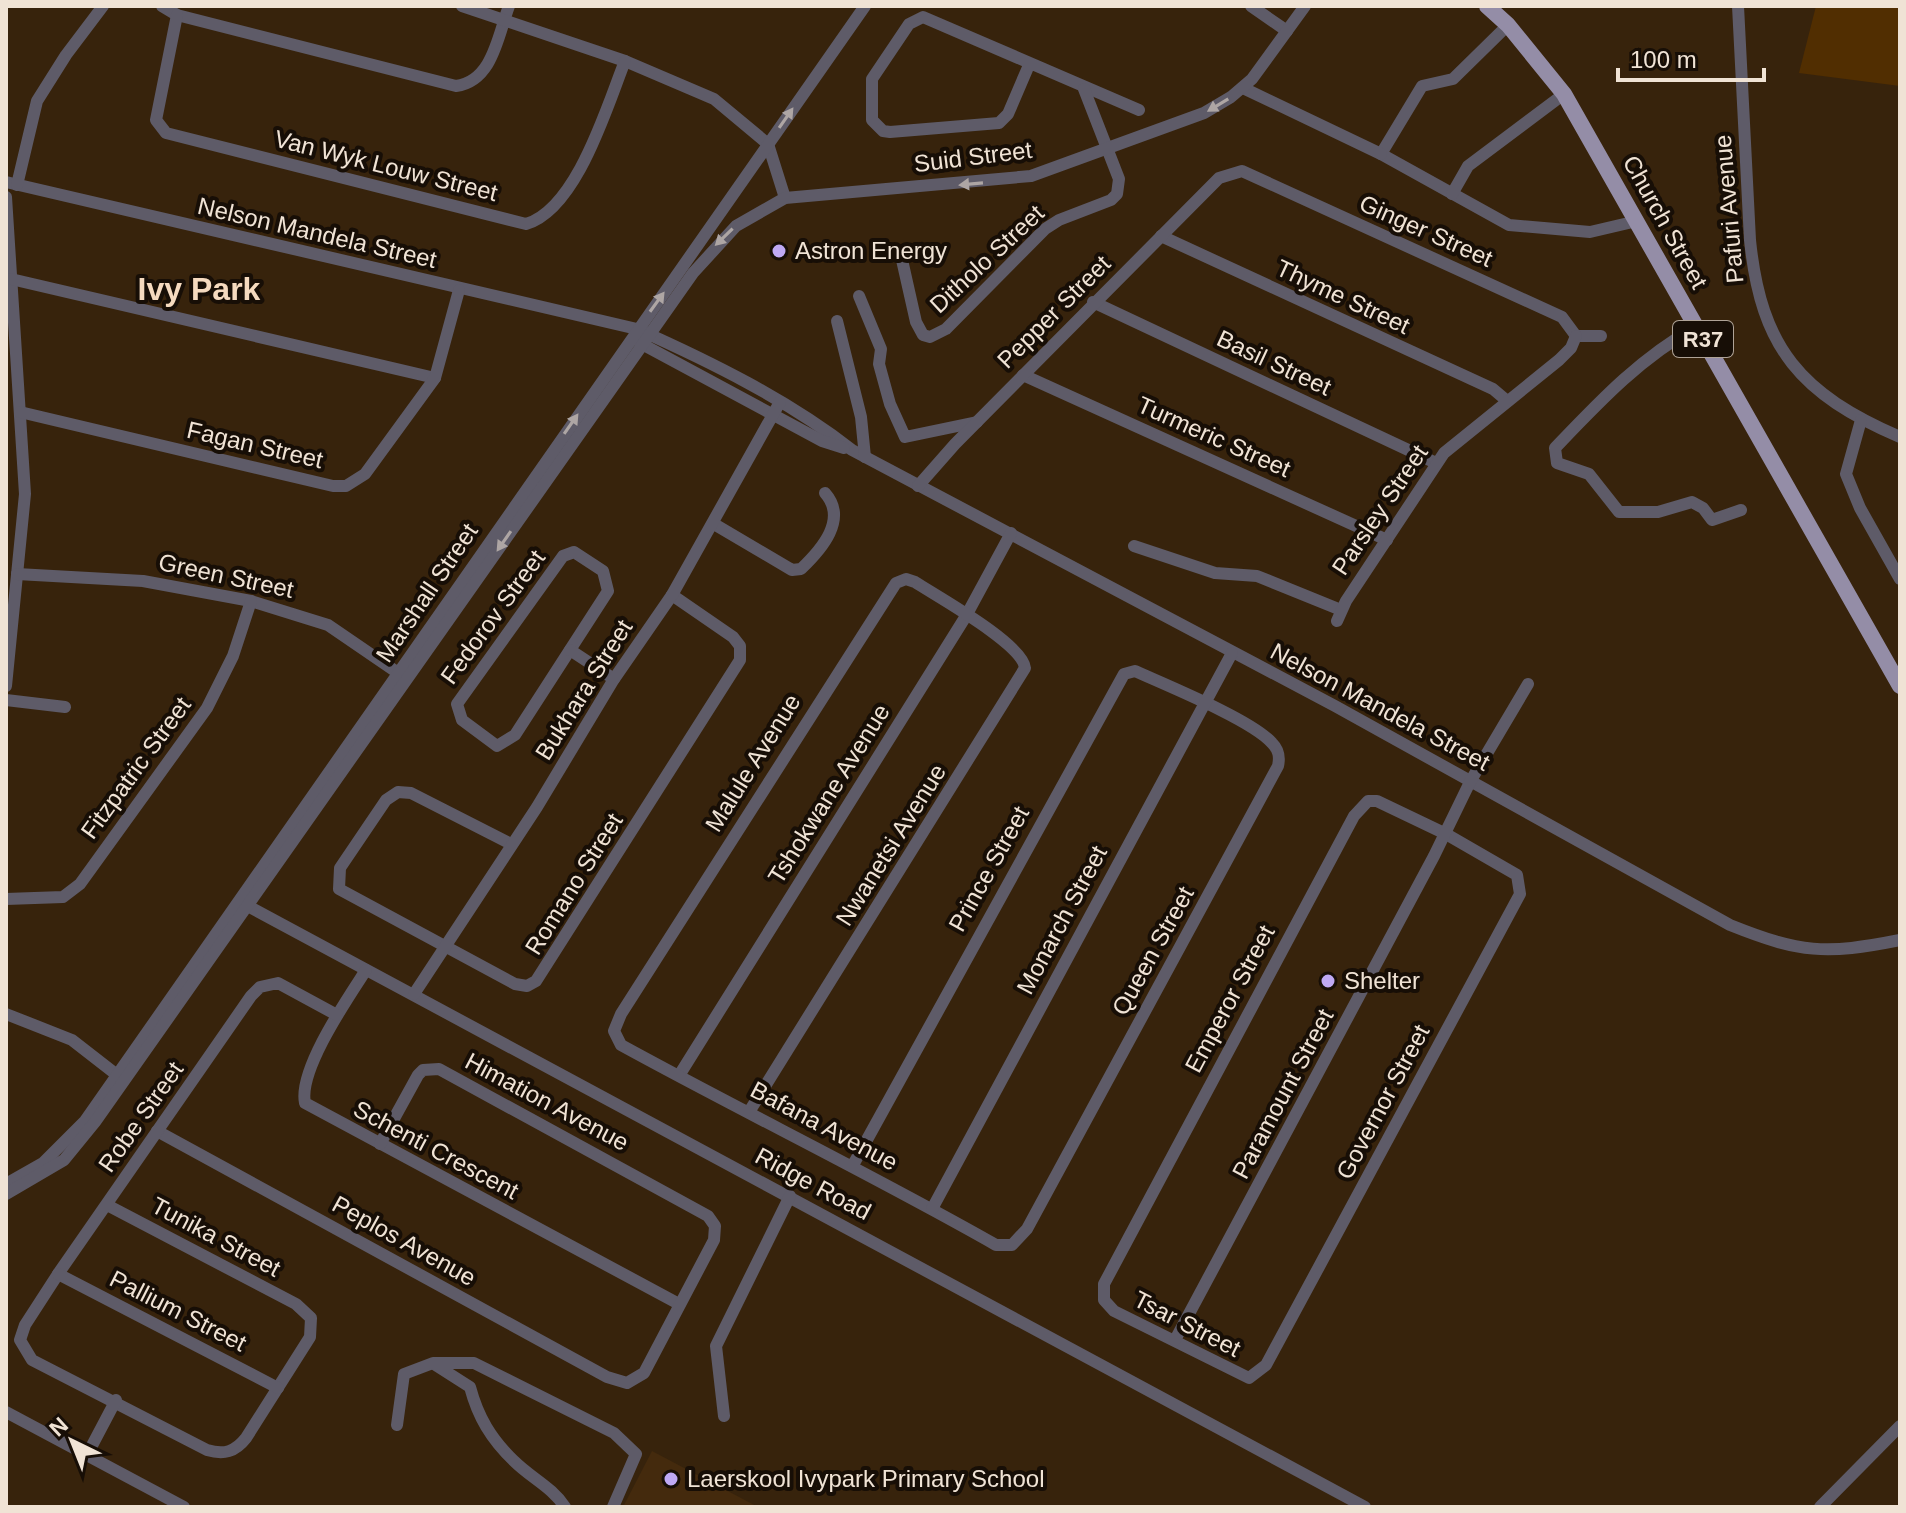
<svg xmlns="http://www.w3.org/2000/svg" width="1906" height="1513" viewBox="0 0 1906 1513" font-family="Helvetica,sans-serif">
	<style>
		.built { fill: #442a0d }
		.green { fill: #512e01 }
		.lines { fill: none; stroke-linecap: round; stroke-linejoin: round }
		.minor { stroke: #5e5b68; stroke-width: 12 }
		.major { stroke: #948da7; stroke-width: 16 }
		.oneway { fill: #aea6a4 }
		.poi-dot { fill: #bfa9f4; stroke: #170e06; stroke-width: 3 }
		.labels { text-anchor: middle; stroke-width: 8; stroke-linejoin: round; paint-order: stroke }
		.shield { fill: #170e06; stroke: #afa397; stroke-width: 2 }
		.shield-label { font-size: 22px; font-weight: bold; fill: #f0e3d5 }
		.street-label { font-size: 24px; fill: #f0e3d5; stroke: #170e06 }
		.poi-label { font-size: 24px; fill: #f0e3d5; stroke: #170e06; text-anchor: start }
		.district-label { font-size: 32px; font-weight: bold; fill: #f5dabf; stroke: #170e06 }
	</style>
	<rect width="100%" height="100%" fill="#37230c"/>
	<polygon class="built" points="652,1451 758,1507 623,1507"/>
	<polygon class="green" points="1816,6 1900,6 1900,86 1799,73"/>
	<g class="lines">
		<g class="minor">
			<path d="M162 6 177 15 456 86C493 81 498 35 509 6"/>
			<polyline points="462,6 625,61 714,99 768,144 785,198"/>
			<polyline points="1251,6 1287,31"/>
			<path d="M1738 6 1750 240C1761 349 1801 394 1900 437"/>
			<path d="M177 15 156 120 166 133 526 224C577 209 607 106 625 61"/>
			<polyline points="1508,25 1453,79 1422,86 1381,154 1509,225 1590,232 1637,221"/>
			<polyline points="1029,65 1008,114 999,123 890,132 883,131 872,120 872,79 909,24 923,17 1139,110"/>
			<polyline points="1243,88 1381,154"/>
			<path d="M6 182 637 329C711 362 788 400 852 450L1335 706 1730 925C1800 953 1825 955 1900 940"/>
			<polyline points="17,185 37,101 66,55 103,6"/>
			<polyline points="1452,194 1468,166 1564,94"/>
			<polyline points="6,197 25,494 6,686"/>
			<polyline points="1161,236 1493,389 1506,400"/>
			<polyline points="900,251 916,322 923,335 930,337 946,329 1045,229 1059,220 1111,200 1117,194 1119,179 1084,89"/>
			<polyline points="11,279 435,378"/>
			<polyline points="859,296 881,349 879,364 890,404 905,437 977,422"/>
			<polyline points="1093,302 1436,463"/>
			<polyline points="837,321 861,417 865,457"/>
			<path d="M1696 327C1640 358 1599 402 1555 448L1557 463 1589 474 1619 512H1658L1692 502 1703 508 1712 520 1741 510"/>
			<polyline points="1576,336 1601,336"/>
			<polyline points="640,343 822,441 844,448"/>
			<polyline points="1023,375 1387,540"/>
			<polyline points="20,412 333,486 346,486 365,474 435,378 459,290"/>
			<polyline points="1861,420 1846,474 1860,508 1900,579"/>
			<polyline points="918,486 955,444 1219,178 1242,171 1562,317 1576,336"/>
			<path d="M714 524 792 570 801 569C822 549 848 519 825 493"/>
			<polyline points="1134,546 1215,573 1257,576 1341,610"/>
			<polygon points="574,552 603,571 608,591 515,735 497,746 462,720 457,704 563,556"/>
			<polyline points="17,574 143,581 251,601 328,625 404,677"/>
			<polyline points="1337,621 1346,601 1444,453 1559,360 1571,348 1576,336"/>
			<polyline points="570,650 614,679"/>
			<polyline points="6,700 65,707"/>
			<polygon points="1368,801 1377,801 1446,834 1517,875 1520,894 1266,1365 1249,1378 1114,1311 1104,1300 1104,1284 1354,816"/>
			<polyline points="511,844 411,793 398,792 386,800 340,868 339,889 515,984 527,986 536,981 740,660 740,646 733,637 672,595"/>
			<polyline points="6,899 63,897 80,884 207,708 233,656 251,601"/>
			<polyline points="244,904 1365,1507"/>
			<path d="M366 970C348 998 298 1070 305 1103L679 1304"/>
			<polyline points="414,994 537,807 614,679 672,595 780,402"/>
			<polyline points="6,1014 72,1040 117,1075"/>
			<polyline points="680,1074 966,616 1011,533"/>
			<path d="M749 1112 1025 668C1023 644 938 597 915 582L906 579 896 583 621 1014 614 1031 621 1045C745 1113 873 1175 996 1245H1012L1027 1229 1278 766C1280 757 1279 750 1272 743 1252 720 1166 685 1135 671L1124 674 853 1165"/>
			<polyline points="157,1131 607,1377 627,1383 644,1373 714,1240 715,1226 708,1216 439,1069 423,1070 418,1075 380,1144"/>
			<polyline points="6,1184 43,1163 85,1121 865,6"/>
			<polyline points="6,1194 64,1160 95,1122 693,273 736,226 785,198 1031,176 1204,113 1231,97 1252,79 1305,6"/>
			<path d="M107 1205 296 1304 311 1318 310 1337 246 1438C235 1452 224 1455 207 1450L32 1360 20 1340 25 1325 58 1274 251 996 260 987 278 983 337 1015"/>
			<polyline points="932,1209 1232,653"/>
			<polyline points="58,1274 278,1388"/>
			<polyline points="1175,1340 1434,856 1470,782 1528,684"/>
			<path d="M434 1364 470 1387C478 1417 491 1439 514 1461 531 1478 552 1487 565 1507"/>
			<polyline points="6,1412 184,1507"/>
			<polyline points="724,1416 716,1346 790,1196"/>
			<polyline points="397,1425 404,1374 433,1363 474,1363 614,1433 636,1454 613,1507"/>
			<polyline points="87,1455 116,1400"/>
			<polyline points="1820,1507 1900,1426"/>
		</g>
		<polyline class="major" points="1487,6 1508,25 1564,94 1900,686"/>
	</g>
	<defs><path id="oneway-solid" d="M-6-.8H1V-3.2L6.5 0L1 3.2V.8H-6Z" transform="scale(2)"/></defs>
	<g class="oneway">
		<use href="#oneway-solid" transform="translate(1218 105) rotate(149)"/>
		<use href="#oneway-solid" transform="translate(786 118) rotate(-55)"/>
		<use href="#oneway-solid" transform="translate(971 184) rotate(175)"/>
		<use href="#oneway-solid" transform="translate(724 237) rotate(136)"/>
		<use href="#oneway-solid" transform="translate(657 302) rotate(-54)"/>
		<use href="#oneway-solid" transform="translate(571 424) rotate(-55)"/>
		<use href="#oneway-solid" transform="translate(504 541) rotate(125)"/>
	</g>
	<g class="poi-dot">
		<circle cx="779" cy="251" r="8"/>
		<circle cx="1328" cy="981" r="8"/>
		<circle cx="671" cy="1479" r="8"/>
	</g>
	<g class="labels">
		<rect class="shield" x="1673" y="321" width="60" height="36" rx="6"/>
		<g class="shield-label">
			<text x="1703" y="347">R37</text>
		</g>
		<g class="street-label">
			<text transform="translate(973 157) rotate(-7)" y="8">Suid Street</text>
			<text transform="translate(386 166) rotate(14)" y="8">Van Wyk Louw Street</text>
			<text transform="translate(1729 209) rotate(-95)" y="8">Pafuri Avenue</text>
			<text transform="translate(1665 222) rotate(61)" y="8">Church Street</text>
			<text transform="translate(1426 231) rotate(24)" y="8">Ginger Street</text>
			<text transform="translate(317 233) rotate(13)" y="8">Nelson Mandela Street</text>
			<text transform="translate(987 259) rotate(-43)" y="8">Ditholo Street</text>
			<text transform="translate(1343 297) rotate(25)" y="8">Thyme Street</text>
			<text transform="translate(1054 312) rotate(-45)" y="8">Pepper Street</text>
			<text transform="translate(1274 363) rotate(25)" y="8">Basil Street</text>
			<text transform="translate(1214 437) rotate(24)" y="8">Turmeric Street</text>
			<text transform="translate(255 445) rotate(13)" y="8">Fagan Street</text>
			<text transform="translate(1380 510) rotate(-56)" y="8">Parsley Street</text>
			<text transform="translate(226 576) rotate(12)" y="8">Green Street</text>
			<text transform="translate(427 593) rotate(-56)" y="8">Marshall Street</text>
			<text transform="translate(493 617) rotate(-54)" y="8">Fedorov Street</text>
			<text transform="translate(584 690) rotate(-58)" y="8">Bukhara Street</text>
			<text transform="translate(1380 707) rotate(28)" y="8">Nelson Mandela Street</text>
			<text transform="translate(753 763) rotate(-58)" y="8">Malule Avenue</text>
			<text transform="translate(136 768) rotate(-54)" y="8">Fitzpatric Street</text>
			<text transform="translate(829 794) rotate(-58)" y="8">Tshokwane Avenue</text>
			<text transform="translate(891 845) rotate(-58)" y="8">Nwanetsi Avenue</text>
			<text transform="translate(989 869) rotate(-61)" y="8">Prince Street</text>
			<text transform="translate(574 884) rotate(-58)" y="8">Romano Street</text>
			<text transform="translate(1062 920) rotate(-62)" y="8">Monarch Street</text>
			<text transform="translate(1153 951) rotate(-61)" y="8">Queen Street</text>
			<text transform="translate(1230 999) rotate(-62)" y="8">Emperor Street</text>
			<text transform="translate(1283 1094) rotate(-62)" y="8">Paramount Street</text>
			<text transform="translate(547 1102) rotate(28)" y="8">Himation Avenue</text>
			<text transform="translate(1383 1102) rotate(-62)" y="8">Governor Street</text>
			<text transform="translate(141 1117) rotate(-55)" y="8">Robe Street</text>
			<text transform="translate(824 1126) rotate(28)" y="8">Bafana Avenue</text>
			<text transform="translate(436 1150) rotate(28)" y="8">Schenti Crescent</text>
			<text transform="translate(813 1184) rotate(28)" y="8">Ridge Road</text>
			<text transform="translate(216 1237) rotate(28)" y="8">Tunika Street</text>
			<text transform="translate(404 1241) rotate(29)" y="8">Peplos Avenue</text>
			<text transform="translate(178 1311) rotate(27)" y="8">Pallium Street</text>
			<text transform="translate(1187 1324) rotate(27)" y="8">Tsar Street</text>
		</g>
		<g class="poi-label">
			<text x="795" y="259">Astron Energy</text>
			<text x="1344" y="989">Shelter</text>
			<text x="687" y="1487">Laerskool Ivypark Primary School</text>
		</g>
		<g class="district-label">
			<text x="199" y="300">Ivy Park</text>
		</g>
	</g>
	<rect width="1906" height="1513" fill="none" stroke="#f0e3d5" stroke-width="16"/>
	<g transform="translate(72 1441) rotate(317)" stroke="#170e06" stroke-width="6" paint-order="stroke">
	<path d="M0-6L14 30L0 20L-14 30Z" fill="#f0e3d5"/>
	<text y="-12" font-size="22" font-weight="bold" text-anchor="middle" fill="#f0e3d5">N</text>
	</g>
	<path d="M1618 68v12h146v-12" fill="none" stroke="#f0e3d5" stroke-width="4"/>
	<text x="1630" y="68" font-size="24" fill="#f0e3d5" stroke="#170e06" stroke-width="6" paint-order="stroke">100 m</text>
</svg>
